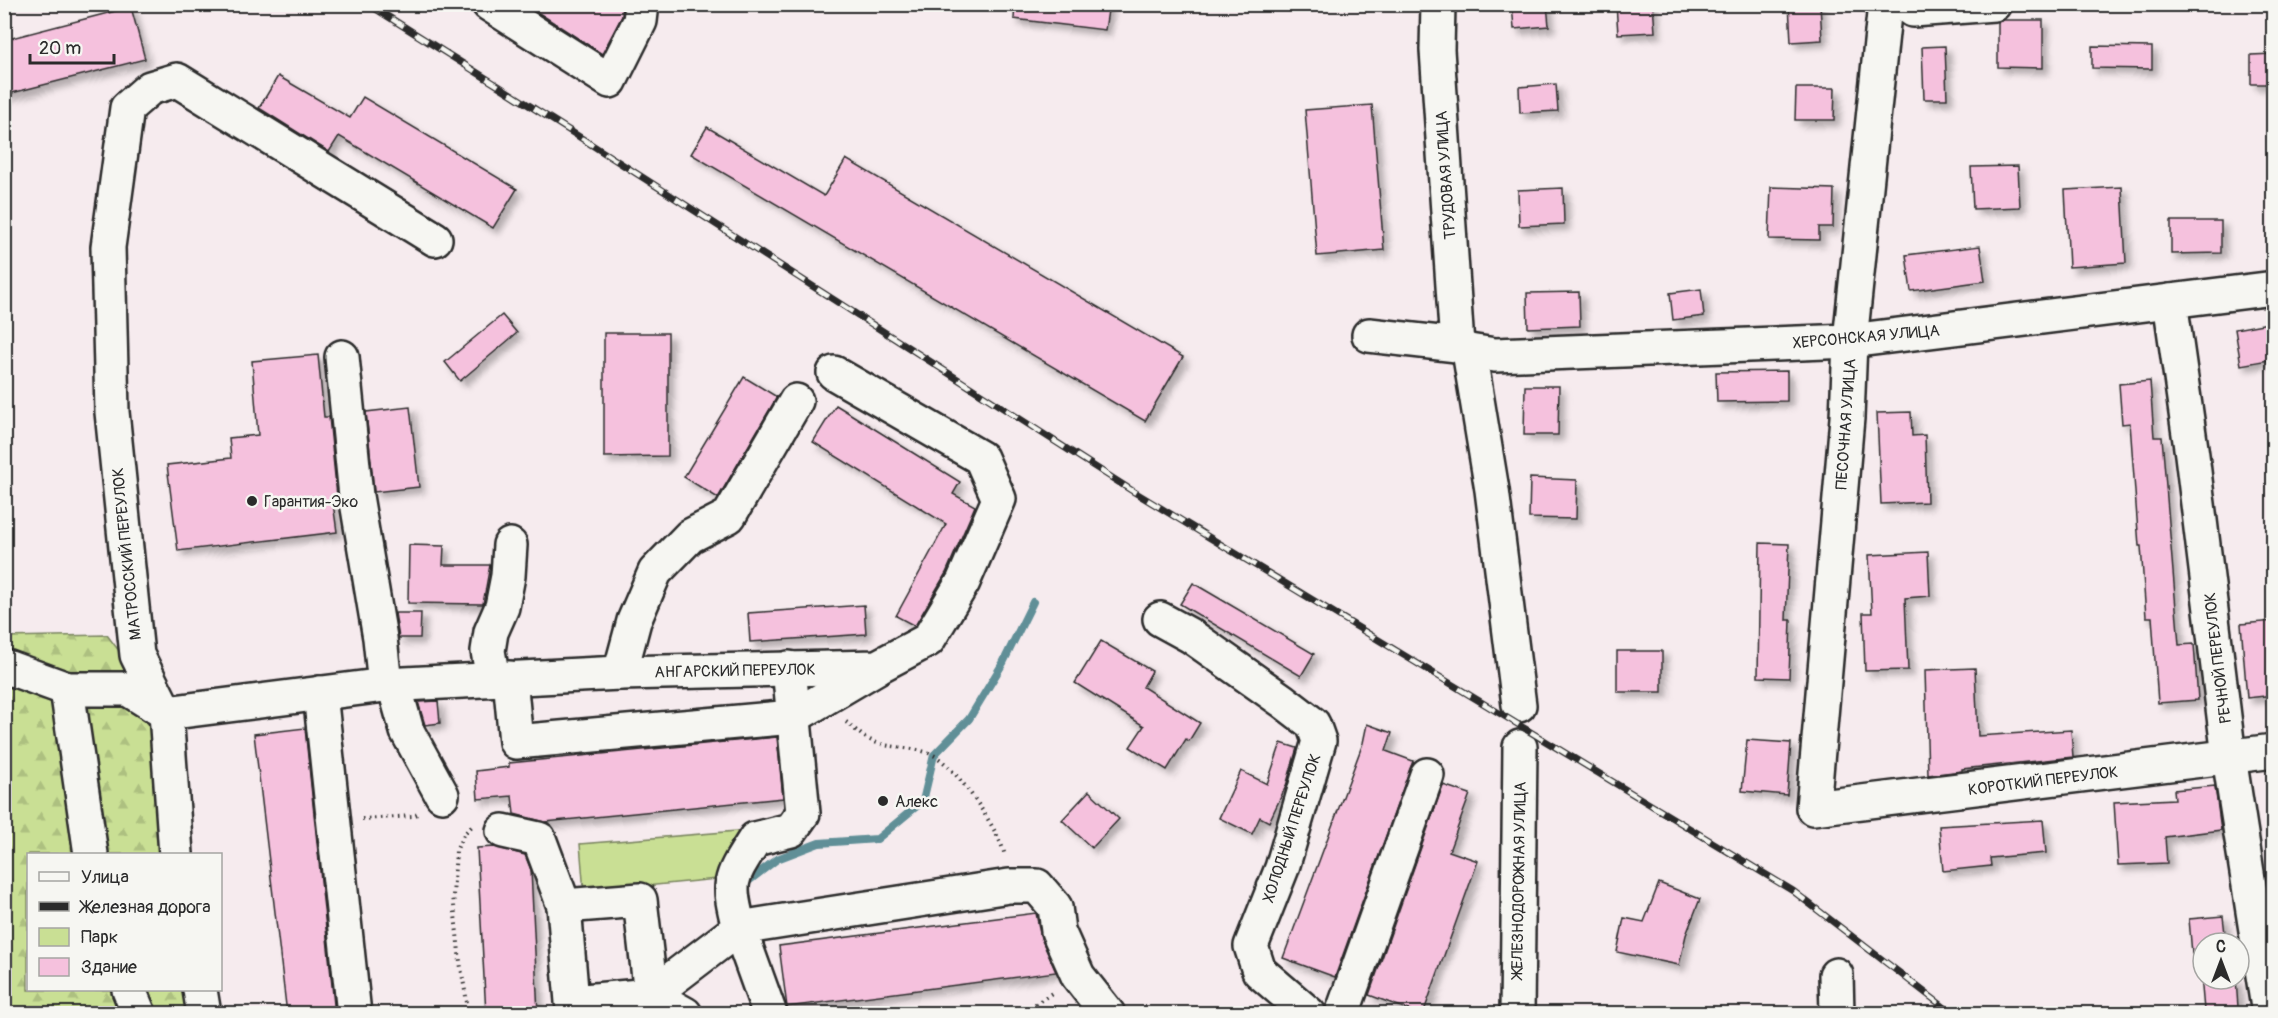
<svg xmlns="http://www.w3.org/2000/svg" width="2278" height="1018" viewBox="0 0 2278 1018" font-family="Pangolin,sans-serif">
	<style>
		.green { fill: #c9df94; stroke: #7a8560; stroke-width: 1.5 }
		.forest { fill: url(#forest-firs); stroke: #7a8560; stroke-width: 1.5 }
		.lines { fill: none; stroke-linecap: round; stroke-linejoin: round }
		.stream { stroke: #608f97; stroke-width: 8 }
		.building { fill: #f5c1dd; stroke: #2b2b2b; stroke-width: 1.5; filter: url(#shadow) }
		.minor-casing { stroke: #2b2b2b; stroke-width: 38 }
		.path { stroke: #2b2b2b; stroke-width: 4; stroke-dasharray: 1.5 4.5; stroke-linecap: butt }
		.minor { stroke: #f6f6f2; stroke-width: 33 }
		.rail-casing { stroke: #2b2b2b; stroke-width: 7 }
		.rail { stroke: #f6f6f2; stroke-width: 4.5; stroke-dasharray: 14; stroke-linecap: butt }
		.poi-dot { fill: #2b2b2b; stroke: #f6f6f2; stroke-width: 2 }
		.labels { text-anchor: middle; stroke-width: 5; stroke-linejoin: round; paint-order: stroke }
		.street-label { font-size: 16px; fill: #2b2b2b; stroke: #f6f6f2 }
		.poi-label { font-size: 16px; fill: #2b2b2b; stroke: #f6f6f2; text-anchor: start }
	</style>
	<defs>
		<pattern id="forest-firs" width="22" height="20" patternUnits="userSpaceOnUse" patternTransform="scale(1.5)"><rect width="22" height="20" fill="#c9df94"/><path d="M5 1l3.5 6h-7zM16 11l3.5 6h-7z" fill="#adc080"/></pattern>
		<filter id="shadow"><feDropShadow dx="5.5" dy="5.5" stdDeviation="3" flood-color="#0004"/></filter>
	</defs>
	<rect width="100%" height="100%" fill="#f6ebee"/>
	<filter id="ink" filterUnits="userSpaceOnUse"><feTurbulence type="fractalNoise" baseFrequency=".0167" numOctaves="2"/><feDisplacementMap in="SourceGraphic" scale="12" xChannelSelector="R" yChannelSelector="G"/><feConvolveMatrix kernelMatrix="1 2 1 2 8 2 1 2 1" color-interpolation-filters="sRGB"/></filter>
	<g filter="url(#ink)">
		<polygon class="green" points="750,830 717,879 584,892 580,844"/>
		<polygon class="forest" points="107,635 166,713 176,854 28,854 28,990 200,990 204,1013 5,1013 4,637"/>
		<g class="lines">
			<polyline class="stream" points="742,886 777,859 819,843 877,839 923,801 934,755 969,719 1003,663 1033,602"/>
		</g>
		<g class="building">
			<polygon points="525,4 623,4 622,16 602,54"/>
			<polygon points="1015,4 1109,4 1105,30 1014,19"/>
			<polygon points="1512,4 1547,4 1549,26 1514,29"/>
			<polygon points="1616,4 1653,4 1655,32 1618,34"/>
			<polygon points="1789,4 1820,4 1822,40 1791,42"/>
			<polygon points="131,7 145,59 4,95 4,40"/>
			<polygon points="2004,20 2043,20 2043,68 1998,67 1998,22"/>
			<polygon points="1945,46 1947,99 1924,99 1922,47"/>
			<polygon points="2092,46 2152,47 2152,69 2092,68"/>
			<polygon points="2274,54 2274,84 2251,84 2251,55"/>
			<polygon points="278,76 350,118 363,97 517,189 493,228 339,136 329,152 259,108"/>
			<polygon points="1556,84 1558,111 1520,113 1519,87"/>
			<polygon points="1796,88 1835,88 1834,120 1795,120"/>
			<polygon points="1372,105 1384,250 1317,256 1305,110"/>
			<polygon points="707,127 824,196 846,159 1183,357 1145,421 691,154"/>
			<polygon points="2018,166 2020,207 1973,209 1971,167"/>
			<polygon points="1771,187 1834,189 1833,227 1819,227 1819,240 1769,239"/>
			<polygon points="2122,187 2126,263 2069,267 2065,190"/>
			<polygon points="1563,188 1564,224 1519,226 1518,190"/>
			<polygon points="2171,221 2221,221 2221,253 2171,254"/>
			<polygon points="1980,246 1985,281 1911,291 1906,255"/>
			<polygon points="1701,289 1704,316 1673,320 1670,293"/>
			<polygon points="1579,292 1580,326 1528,328 1527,293"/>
			<polygon points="502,315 517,333 460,381 445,362"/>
			<polygon points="2274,322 2274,359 2241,365 2235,329"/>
			<polygon points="604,333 668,333 668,456 604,457"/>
			<polygon points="318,355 324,417 329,417 337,496 332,496 337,532 178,551 167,465 231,458 229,438 258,435 252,361"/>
			<polygon points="1787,371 1787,401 1717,402 1716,372"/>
			<polygon points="744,377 777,397 718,498 684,477"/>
			<polygon points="2150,381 2154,437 2162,437 2179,645 2194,644 2198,700 2158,703 2152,617 2146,617 2141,546 2139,546 2130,423 2122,424 2119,384"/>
			<polygon points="1525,386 1559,386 1558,435 1524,435"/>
			<polygon points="836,405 960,482 953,494 975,506 946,573 915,626 896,616 946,524 813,442"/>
			<polygon points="410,407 419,487 374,492 366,412"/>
			<polygon points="1911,412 1912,436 1925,435 1927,502 1881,504 1877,413"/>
			<polygon points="1530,478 1577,480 1576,519 1529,518"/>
			<polygon points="1760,543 1789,544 1786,620 1791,620 1789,678 1758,677"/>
			<polygon points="409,545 444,546 443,565 490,565 483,604 408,603"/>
			<polygon points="1928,552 1930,596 1905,598 1908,670 1865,671 1863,613 1872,613 1869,555"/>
			<polygon points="1193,583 1314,654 1301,676 1180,604"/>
			<polygon points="864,605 866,634 750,642 748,613"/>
			<polygon points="395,613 421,613 420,638 399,638"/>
			<polygon points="2274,621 2274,695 2247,698 2241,624"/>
			<polygon points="1101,641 1152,671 1143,687 1200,723 1189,741 1186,739 1167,770 1130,747 1144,726 1075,683"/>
			<rect x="1617" y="651" width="45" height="41"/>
			<polygon points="1975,668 1978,736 2071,730 2073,757 1962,769 1962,771 1928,775 1925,670"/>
			<polygon points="438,701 440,723 425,725 418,702"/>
			<polygon points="1367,724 1392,733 1386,751 1413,761 1335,977 1283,958 1363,743"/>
			<polygon points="305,728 335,1014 287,1014 254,734"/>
			<polygon points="777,737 783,798 545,822 514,814 512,796 478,799 476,771 509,767 509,763"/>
			<polygon points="1747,740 1791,743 1787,795 1742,791"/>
			<polygon points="1281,743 1297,748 1286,786 1269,822 1260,817 1252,834 1219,818 1241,771 1267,784"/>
			<polygon points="1443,785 1470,794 1449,851 1478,861 1423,1014 1420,1014 1369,995"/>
			<polygon points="2215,786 2221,830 2165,837 2167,863 2118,865 2114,802 2175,799 2174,790"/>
			<polygon points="1089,791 1119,819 1092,848 1062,820"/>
			<polygon points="2043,820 2046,853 1990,858 1991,866 1943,871 1939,826"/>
			<polygon points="495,847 525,855 531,870 538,1014 486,1014 477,848"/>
			<polygon points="1659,883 1700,899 1686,935 1679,965 1617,952 1624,918 1644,922"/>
			<polygon points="1036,913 1041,938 1056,972 787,1007 779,946"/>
			<polygon points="2223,916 2226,943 2203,943 2203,979 2236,979 2238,1007 2204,1010 2199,953 2192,954 2189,919"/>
		</g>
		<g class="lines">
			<defs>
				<g id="minor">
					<polyline points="489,4 610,81 640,21 642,4"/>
					<polyline points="1438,4 1437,50 1457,345"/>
					<polyline points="1885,4 1850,341 1847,418 1813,808 2274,751"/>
					<polyline points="1905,4 1913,10 1994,4"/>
					<polyline points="2170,301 2192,455 2229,757 2269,1014"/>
					<polyline points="1369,335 1457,345 1469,351 1495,355 1850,341 2274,288"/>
					<polyline points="1469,351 1492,490 1519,705"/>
					<polyline points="342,357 356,496 380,638 385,685"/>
					<polyline points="1160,619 1191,636 1283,701 1313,724 1319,741 1282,868 1251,946 1259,971 1309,1014"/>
					<polyline points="4,666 67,689"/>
					<polyline points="620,673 634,621 655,572 690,536 729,516 796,401"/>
					<polyline points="510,678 516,742 793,717 876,668"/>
					<polyline points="493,679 488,651 491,632 502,607 508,576 510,545"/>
					<polyline points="394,685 407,731 442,795"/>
					<polyline points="320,693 354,1014"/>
					<path d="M503 831 539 839 564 906 572 1002 651 995 739 928C727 880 729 880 755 839L791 830 803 813 789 668"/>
					<polyline points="91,854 67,689 128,689 166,713 385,685 620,673 877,667 928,640 963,582 999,499 981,458 834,373"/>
					<polyline points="176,854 166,713 137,655 112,412 108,247 127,108 150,88 177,80 435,239"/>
					<polyline points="564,906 640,900 651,995 685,1014"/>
					<polyline points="1836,975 1837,1014"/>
					<polyline points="129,990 139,1014"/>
					<polyline points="200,990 204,1014"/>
					<polyline points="770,1014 739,928 1009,886 1037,886 1055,907 1058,931 1078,976 1108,1014"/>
					<polyline points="1342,1014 1427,775"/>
					<polyline points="1517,1014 1520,747"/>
				</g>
			</defs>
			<use href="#minor" class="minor-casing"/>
			<g class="path">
				<path d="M846 722C853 727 860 735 868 739 887 750 915 745 935 756 956 767 1002 834 1005 857"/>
				<polyline points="362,819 413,816 420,813"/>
				<polyline points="382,1011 400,1014"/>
				<polyline points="469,1014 460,962 453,896 456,851 463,835 472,826"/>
				<polyline points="1020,1014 1052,993"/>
			</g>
			<use href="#minor" class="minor"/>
			<defs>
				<polyline id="rail" points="368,4 578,136 1131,490 1793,891 1953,1014"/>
			</defs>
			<use href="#rail" class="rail-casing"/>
			<use href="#rail" class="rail"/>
		</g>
	</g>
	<g class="poi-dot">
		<circle cx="252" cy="501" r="6"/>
		<circle cx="883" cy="801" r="6"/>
	</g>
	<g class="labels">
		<g class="street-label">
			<text transform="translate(1445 175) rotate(-94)" y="6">ТРУДОВАЯ УЛИЦА</text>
			<text transform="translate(1866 336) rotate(-5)" y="6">ХЕРСОНСКАЯ УЛИЦА</text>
			<text transform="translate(1845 424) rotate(-86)" y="6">ПЕСОЧНАЯ УЛИЦА</text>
			<text transform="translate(126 554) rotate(-96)" y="6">МАТРОССКИЙ ПЕРЕУЛОК</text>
			<text transform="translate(2217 658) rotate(-97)" y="6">РЕЧНОЙ ПЕРЕУЛОК</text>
			<text transform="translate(735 670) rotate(-1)" y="6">АНГАРСКИЙ ПЕРЕУЛОК</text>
			<text transform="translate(2043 780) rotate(-7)" y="6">КОРОТКИЙ ПЕРЕУЛОК</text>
			<text transform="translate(1291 828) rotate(-72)" y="6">ХОЛОДНЫЙ ПЕРЕУЛОК</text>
			<text transform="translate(1518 880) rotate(-89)" y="6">ЖЕЛЕЗНОДОРОЖНАЯ УЛИЦА</text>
		</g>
		<g class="poi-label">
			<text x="264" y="507">Гарантия-Эко</text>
			<text x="895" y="807">Алекс</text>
		</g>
	</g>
	<rect width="2278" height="1018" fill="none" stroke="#f6f6f2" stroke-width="24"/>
	<rect x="12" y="12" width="2254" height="994" fill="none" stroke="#2b2b2b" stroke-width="2" filter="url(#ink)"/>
	<rect x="27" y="853" width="195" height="138" fill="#f6f6f2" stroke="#a5a5a2" stroke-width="1.5"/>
	<rect x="39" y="872" width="30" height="9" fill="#f6f6f2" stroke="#a5a5a2" stroke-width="1.5"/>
	<text x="81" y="883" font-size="18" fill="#2b2b2b">Улица</text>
	<rect x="39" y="902" width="30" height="9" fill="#2b2b2b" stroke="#a5a5a2" stroke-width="1.5"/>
	<text x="81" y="913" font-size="18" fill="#2b2b2b">Железная дорога</text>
	<rect x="39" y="928" width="30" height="18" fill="#c9df94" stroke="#a5a5a2" stroke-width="1.5"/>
	<text x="81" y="943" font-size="18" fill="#2b2b2b">Парк</text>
	<rect x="39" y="958" width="30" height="18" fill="#f5c1dd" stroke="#a5a5a2" stroke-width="1.5"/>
	<text x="81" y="973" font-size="18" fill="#2b2b2b">Здание</text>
	<g transform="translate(2221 961)"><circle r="28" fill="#f6f6f2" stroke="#a5a5a2" stroke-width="1.5"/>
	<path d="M0-4.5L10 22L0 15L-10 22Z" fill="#2b2b2b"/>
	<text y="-9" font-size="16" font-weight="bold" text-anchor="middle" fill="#2b2b2b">С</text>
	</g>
	<path d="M30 54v9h84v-9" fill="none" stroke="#2b2b2b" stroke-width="3"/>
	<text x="39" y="54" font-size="18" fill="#2b2b2b" stroke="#f6f6f2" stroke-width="4.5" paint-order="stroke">20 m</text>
</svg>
